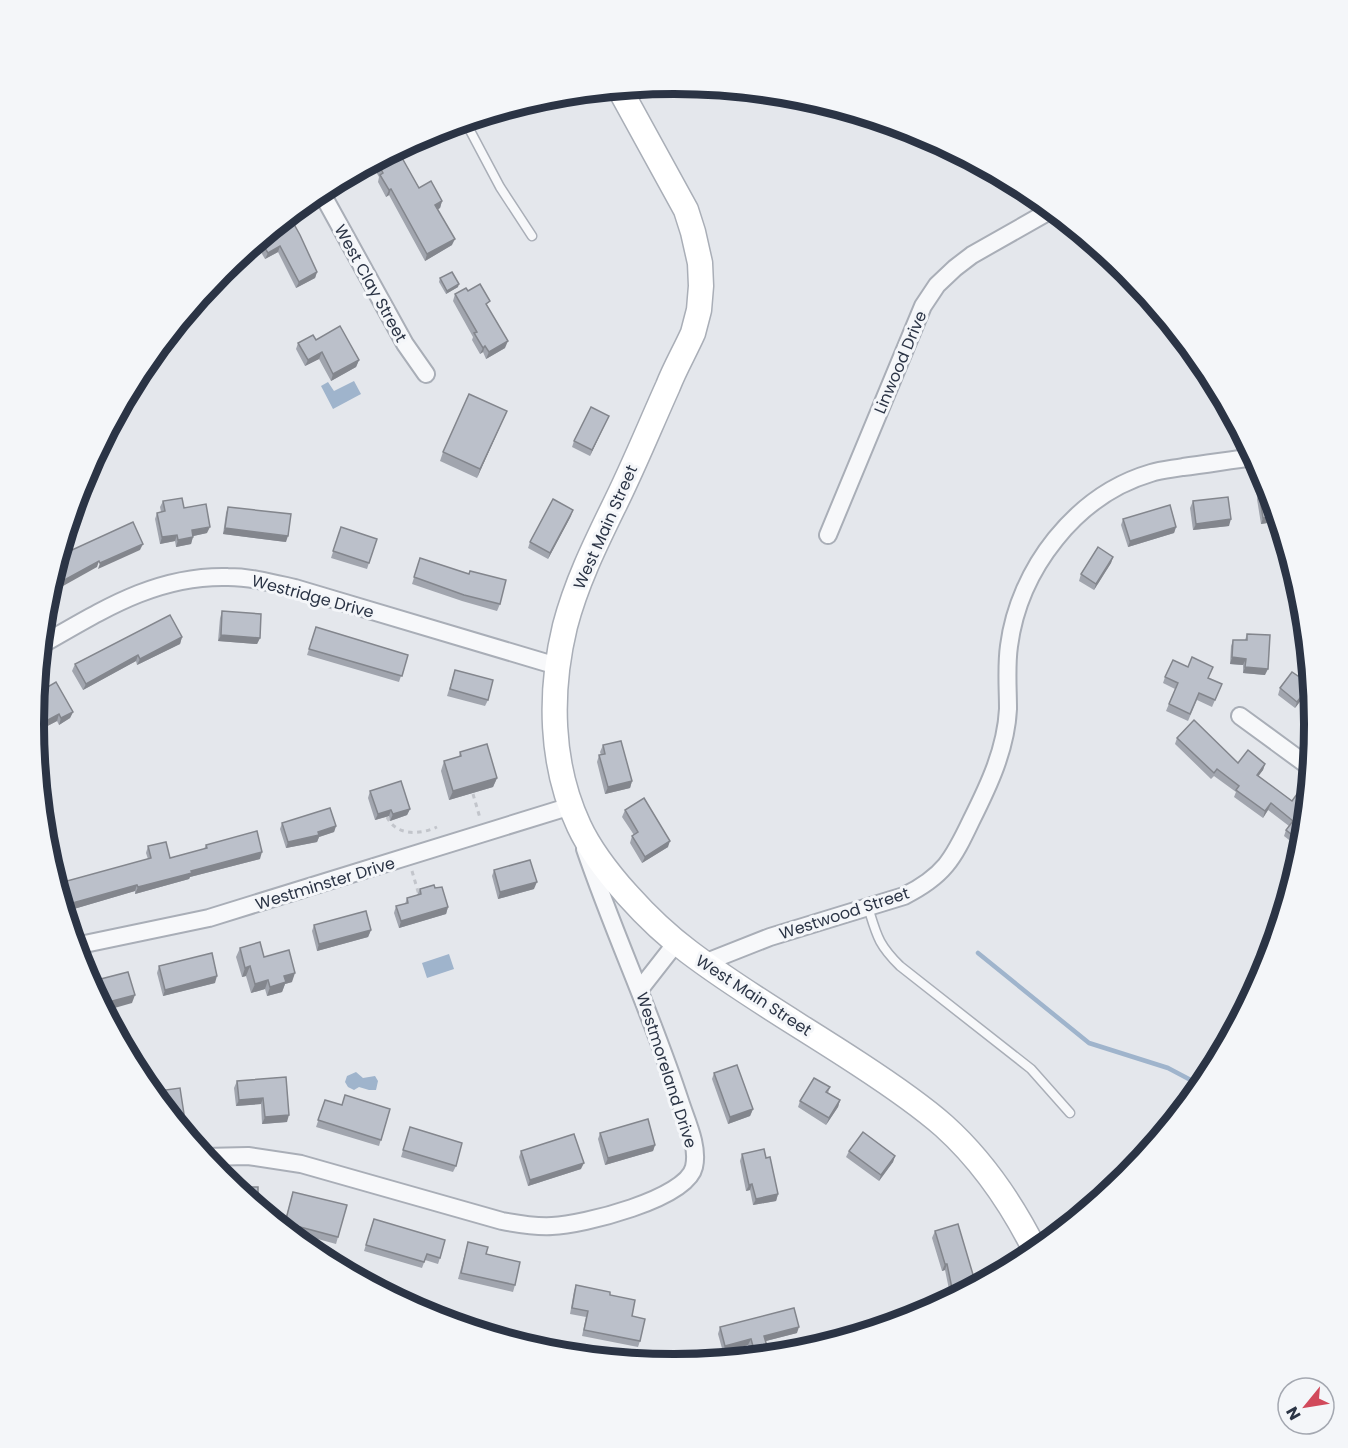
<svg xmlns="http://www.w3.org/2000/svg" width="1348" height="1448" viewBox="0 0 1348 1448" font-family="Poppins,sans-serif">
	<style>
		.water { fill: #9fb4cc }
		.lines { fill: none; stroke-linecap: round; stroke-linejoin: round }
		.stream { stroke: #9fb4cc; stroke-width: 4.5 }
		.service-casing { stroke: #a9aeb7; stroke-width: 11 }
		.minor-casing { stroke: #a9aeb7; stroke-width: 20 }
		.secondary-casing { stroke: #a9aeb7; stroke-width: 27 }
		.path { stroke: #c2c5cb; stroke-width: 3; stroke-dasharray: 4.5 4.5; stroke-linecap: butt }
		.service { stroke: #f7f8fa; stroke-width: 8 }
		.minor { stroke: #f7f8fa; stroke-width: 16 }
		.secondary { stroke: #fff; stroke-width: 24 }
		.wall { fill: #a1a5ae }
		.shaded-wall { fill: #83868d }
		.building { fill: #bbc0ca; stroke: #83868d; stroke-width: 1.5 }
		.labels { text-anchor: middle; stroke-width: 6; stroke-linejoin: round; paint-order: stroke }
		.street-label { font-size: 16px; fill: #2b3445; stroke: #f4f6f9 }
		.rim { fill: none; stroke: #2b3445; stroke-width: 8 }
	</style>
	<rect width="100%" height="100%" fill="#e4e7ec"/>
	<g class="water">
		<polygon points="354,381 361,394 333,409 321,386 328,382 334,391"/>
		<polygon points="449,954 454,969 427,978 422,963"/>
		<polygon points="356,1072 363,1078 375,1076 378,1081 376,1090 369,1090 359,1087 354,1090 348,1087 345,1082 347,1076"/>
	</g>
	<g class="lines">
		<polyline class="stream" points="978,953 1089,1043 1168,1068 1202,1086"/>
		<defs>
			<g id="service">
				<polyline points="465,121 500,187 532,236"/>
				<path d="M868 907C877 936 878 944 900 966L1031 1069 1070 1113"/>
			</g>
			<g id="minor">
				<polyline points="320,190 405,344 426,374"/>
				<polyline points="828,535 923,306 937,285 955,268 972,255 1053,209"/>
				<path d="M41 645C101 611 155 575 228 577 251 577 273 583 295 588L557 666"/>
				<polyline points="1240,716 1311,768"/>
				<polyline points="75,946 209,918 571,806"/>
				<path d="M704 963 770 937 904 896C944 876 953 859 971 821 989 785 1006 749 1008 709 1008 688 1006 667 1009 646 1019 569 1076 495 1151 473 1161 470 1172 469 1183 467 1207 464 1231 460 1255 457"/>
				<polyline points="640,989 676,943"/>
				<path d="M204 1157 248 1156 301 1164 502 1221C518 1224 535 1227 552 1226 582 1225 687 1199 694 1167 699 1146 686 1120 680 1101 652 1015 614 934 585 849"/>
			</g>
			<path id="secondary" d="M619 88 686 210 693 232 700 263 701 286 699 310 693 333C685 351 675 368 668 386 650 426 633 468 613 508 594 547 576 584 565 626 549 692 550 764 579 826 599 869 651 924 689 952 743 993 803 1027 859 1064 888 1083 918 1103 944 1126 984 1162 1012 1204 1036 1252"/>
		</defs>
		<use href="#service" class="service-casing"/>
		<use href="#minor" class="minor-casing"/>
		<use href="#secondary" class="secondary-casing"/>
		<g class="path">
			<polyline points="473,794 480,818"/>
			<path d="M387 817C396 836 420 835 437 827"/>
			<polyline points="412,871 419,895"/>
		</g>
		<use href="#service" class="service"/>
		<use href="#minor" class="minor"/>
		<use href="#secondary" class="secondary"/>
	</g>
	<g class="wall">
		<polygon points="397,149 419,188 442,201 440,208 438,209 452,245 425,261 389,195 386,197 378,182 379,177 371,163"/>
		<polygon points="289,215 317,272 315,278 296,288 278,252 265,259 255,242"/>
		<polygon points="440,278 458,287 446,294 439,282"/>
		<polygon points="468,291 488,308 505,348 486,359 483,352 480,354 472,340 473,337 453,301 455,294"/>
		<polygon points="316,340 359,360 356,367 331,381 319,359 305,366 296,349 298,343"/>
		<polygon points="507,411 477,478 440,461 443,452"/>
		<polygon points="609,416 590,456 572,447 574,441"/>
		<polygon points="1259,492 1279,521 1261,524 1257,499"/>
		<polygon points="163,501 184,508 207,533 193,536 191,544 176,547 175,541 160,544 155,519 157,513 161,512 160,507"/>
		<polygon points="1193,501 1229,526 1193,530 1190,508"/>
		<polygon points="228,507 286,542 223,534 226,513"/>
		<polygon points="571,516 548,559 528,548 530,542"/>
		<polygon points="1123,519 1176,527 1174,533 1128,547 1121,525"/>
		<polygon points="341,527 377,539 367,569 331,558"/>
		<polygon points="1113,557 1111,563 1094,590 1079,581 1081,574"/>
		<polygon points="420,558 500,604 497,611 462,601 412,584"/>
		<polygon points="222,611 260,638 257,644 218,641 220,618"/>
		<polygon points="316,627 408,655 399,682 307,655"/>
		<polygon points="1247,634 1265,675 1243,673 1243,665 1230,664 1231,646 1233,640 1245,640"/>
		<polygon points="182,637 180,644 137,665 136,661 83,690 72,671 75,664"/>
		<polygon points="1309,661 1313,701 1305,695 1295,708 1278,695 1280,688 1298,676"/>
		<polygon points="455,670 488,700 485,706 447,696"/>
		<polygon points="1165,677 1208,678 1219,691 1212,707 1197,700 1188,721 1166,711 1175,689 1163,683"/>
		<polygon points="44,689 73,712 70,718 59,725 57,721 34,733 33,724 43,699 41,696"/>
		<polygon points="1177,738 1238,763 1265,764 1263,770 1258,776 1292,801 1304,840 1298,847 1284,836 1286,830 1289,826 1268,810 1263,818 1234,797 1236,792 1214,776 1211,779 1175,744"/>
		<polygon points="603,745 632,781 630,788 605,794 597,762 599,755 601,755 600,752"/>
		<polygon points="460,752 497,778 493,787 449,800 441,771 444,761 459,757"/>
		<polygon points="370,791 410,809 407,815 390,821 389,816 375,820 368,798"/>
		<polygon points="625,810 668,847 642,863 630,843 632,836 634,835 622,817"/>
		<polygon points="282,823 336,826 334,832 319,837 317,842 286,848 280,829"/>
		<polygon points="206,845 260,859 190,877 189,879 135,894 135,891 67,911 56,884 148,859 146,853 148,846 170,858 204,849"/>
		<polygon points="494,870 534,889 498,899 492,876"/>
		<polygon points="435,888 448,907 446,914 399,928 394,913 396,906 405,904 407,898 417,895 420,889"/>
		<polygon points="314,925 371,930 368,937 317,951 312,931"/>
		<polygon points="240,948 264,957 292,982 285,984 282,992 267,996 265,989 251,993 246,976 242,977 236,957"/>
		<polygon points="159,966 215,983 163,996 157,973"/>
		<polygon points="714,1073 753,1109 750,1116 728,1124 712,1079"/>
		<polygon points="286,1077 287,1122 262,1124 261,1104 236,1106 234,1088 237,1081"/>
		<polygon points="830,1087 828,1093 840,1100 838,1107 826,1125 798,1107 800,1101"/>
		<polygon points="325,1100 341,1105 390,1109 379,1146 316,1127"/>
		<polygon points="600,1133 655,1145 653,1151 605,1165 598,1139"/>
		<polygon points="408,1134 456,1166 453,1172 401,1157"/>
		<polygon points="521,1151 581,1169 528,1186 519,1157"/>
		<polygon points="849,1151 895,1156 893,1162 879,1181 846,1157"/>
		<polygon points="742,1154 778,1194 776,1201 753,1205 750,1190 746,1191 740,1161"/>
		<polygon points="293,1192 338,1237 336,1244 285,1230 283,1228"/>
		<polygon points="372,1225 440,1258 438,1264 425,1260 422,1268 364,1251"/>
		<polygon points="935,1231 974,1278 977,1285 951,1299 945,1270 942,1271 932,1238"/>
		<polygon points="468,1242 486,1254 515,1285 513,1292 458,1279"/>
		<polygon points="576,1285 610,1295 632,1316 640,1341 638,1347 582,1336 586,1317 570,1314 574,1291"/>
		<polygon points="720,1327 797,1333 766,1341 768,1356 752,1357 748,1345 723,1352 718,1334"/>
	</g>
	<g class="shaded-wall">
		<polygon points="391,189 389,195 386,197 389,190"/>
		<polygon points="442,201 440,208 433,212 435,205"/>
		<polygon points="455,239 452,245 425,261 427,254"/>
		<polygon points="280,246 278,252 265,259 268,253"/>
		<polygon points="317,272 315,278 296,288 299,282"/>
		<polygon points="459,284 458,287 446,294 447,291"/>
		<polygon points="508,341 505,348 486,359 489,352"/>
		<polygon points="485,346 483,352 480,354 483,348"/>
		<polygon points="322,352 319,359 305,366 308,360"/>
		<polygon points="359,360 356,367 331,381 333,374"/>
		<polygon points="153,372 151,378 129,390 133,383"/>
		<polygon points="507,411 503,420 477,478 480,469"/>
		<polygon points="609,416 606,422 590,456 592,450"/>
		<polygon points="573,510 571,516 548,559 550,553"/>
		<polygon points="1277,516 1279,521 1261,524 1263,518"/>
		<polygon points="1231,519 1229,526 1193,530 1196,524"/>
		<polygon points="210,527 207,533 189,537 192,530"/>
		<polygon points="1176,527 1174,533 1128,547 1130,541"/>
		<polygon points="225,528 288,536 286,542 223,534"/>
		<polygon points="177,535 175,541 160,544 162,537"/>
		<polygon points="193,537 191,544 176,547 178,540"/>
		<polygon points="143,544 140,550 98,569 100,563"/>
		<polygon points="1113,557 1111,563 1094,590 1096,584"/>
		<polygon points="99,561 97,567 47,595 48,589"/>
		<polygon points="221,635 260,638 257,644 218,641"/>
		<polygon points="182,637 180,644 137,665 140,659"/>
		<polygon points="138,655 136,661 83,690 86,684"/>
		<polygon points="1232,657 1246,659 1243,665 1230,664"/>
		<polygon points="1245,667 1268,669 1265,675 1243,673"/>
		<polygon points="1307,689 1305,695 1295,708 1297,702"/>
		<polygon points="73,712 70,718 59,725 61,718"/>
		<polygon points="59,714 57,721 34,733 33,728"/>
		<polygon points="1265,764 1263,770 1254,782 1257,775"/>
		<polygon points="497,778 493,787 449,800 453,791"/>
		<polygon points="632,781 630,788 605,794 608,787"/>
		<polygon points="1271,803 1268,810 1263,818 1265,811"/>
		<polygon points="410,809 407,815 390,821 393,814"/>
		<polygon points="391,810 389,816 375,820 378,814"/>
		<polygon points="336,826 334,832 319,837 317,842 286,848 288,842"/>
		<polygon points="1304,836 1304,840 1298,847 1300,841"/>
		<polygon points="670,841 668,847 642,863 645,857"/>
		<polygon points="262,852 260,859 190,877 189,879 135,894 138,887 191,871"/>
		<polygon points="537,882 534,889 498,899 500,892"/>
		<polygon points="137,885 135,891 67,911 69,904"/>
		<polygon points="68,901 66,907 63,908 61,902"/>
		<polygon points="448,907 446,914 399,928 401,921"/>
		<polygon points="371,930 368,937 317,951 319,944"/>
		<polygon points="250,966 246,976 242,977 245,968"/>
		<polygon points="295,973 292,982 285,984 282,992 267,996 270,987 284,976"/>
		<polygon points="217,976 215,983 163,996 165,990"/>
		<polygon points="268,980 265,989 251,993 255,984"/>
		<polygon points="135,995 132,1003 104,1011 101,1004"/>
		<polygon points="263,1098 261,1104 236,1106 239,1100"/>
		<polygon points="840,1100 838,1107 826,1125 829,1118"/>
		<polygon points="753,1109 750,1116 728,1124 730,1117"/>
		<polygon points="184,1114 181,1120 175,1121 170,1115"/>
		<polygon points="289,1115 287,1122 262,1124 265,1117"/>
		<polygon points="655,1145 653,1151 605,1165 608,1158"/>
		<polygon points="895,1156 893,1162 879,1181 881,1175"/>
		<polygon points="584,1163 581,1169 528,1186 530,1180"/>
		<polygon points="752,1184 750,1190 746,1191 749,1185"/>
		<polygon points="778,1194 776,1201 753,1205 756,1199"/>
		<polygon points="945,1264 947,1264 945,1270 942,1271"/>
		<polygon points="799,1327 797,1333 762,1342 764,1336"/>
		<polygon points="751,1339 748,1345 723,1352 725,1346"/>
	</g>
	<g class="building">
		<polygon points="397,149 419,188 431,181 442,201 435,205 455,239 427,254 391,189 389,190 380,175 383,173 376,160"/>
		<polygon points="289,215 300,235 317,272 299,282 280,246 268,253 259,239"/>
		<polygon points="452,272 459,284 447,291 440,278"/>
		<polygon points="480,284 490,301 486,304 508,341 489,352 485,346 483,348 474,333 477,332 455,294 466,288 468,291"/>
		<polygon points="340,326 359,360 333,374 322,352 308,360 298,343 313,335 316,340"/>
		<polygon points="147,361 153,372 133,383 141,368"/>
		<polygon points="469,394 507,411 480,469 443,452"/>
		<polygon points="591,407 609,416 592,450 574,441"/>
		<polygon points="1270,491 1277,516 1263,518 1259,492"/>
		<polygon points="1228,497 1231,519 1196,524 1193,501"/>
		<polygon points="182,498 184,508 206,504 210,527 192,530 193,537 178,540 177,535 162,537 157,513 165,511 163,501"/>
		<polygon points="553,499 573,510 550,553 530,542"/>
		<polygon points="1170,505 1176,527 1130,541 1123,519"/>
		<polygon points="228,507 291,514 288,536 225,528"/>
		<polygon points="133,522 143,544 100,563 99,561 48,589 59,555 71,548 72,550"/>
		<polygon points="341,527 377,539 369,563 333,551"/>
		<polygon points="1098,547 1113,557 1096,584 1081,574"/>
		<polygon points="420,558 469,574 470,571 506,580 500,604 464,595 414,577"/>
		<polygon points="222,611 261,614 260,638 221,635"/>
		<polygon points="170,615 182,637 140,659 138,655 86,684 75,664"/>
		<polygon points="316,627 408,655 402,676 309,649"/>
		<polygon points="1247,634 1270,635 1268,669 1245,667 1246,659 1232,657 1233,640 1247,640"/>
		<polygon points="1192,657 1213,667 1208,678 1222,684 1215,700 1199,693 1190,714 1169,704 1178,683 1165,677 1173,660 1188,667"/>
		<polygon points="1309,661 1312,692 1307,689 1297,702 1280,688 1292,672 1298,676"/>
		<polygon points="455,670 493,680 488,700 450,689"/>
		<polygon points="56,682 73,712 61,718 59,714 33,728 33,724 35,703 47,696 44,689"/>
		<polygon points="1194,720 1238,763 1248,750 1265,764 1257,775 1292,801 1297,794 1307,802 1304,836 1300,841 1286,830 1293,821 1271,803 1265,811 1236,790 1239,786 1217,769 1214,773 1177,738"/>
		<polygon points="621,741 632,781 608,787 599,755 605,754 603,745"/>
		<polygon points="487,744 497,778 453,791 444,761 461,756 460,752"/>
		<polygon points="401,781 410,809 393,814 391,810 378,814 370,791"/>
		<polygon points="644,798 670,841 645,857 632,836 638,832 625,810"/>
		<polygon points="330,808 336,826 318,832 319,835 288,842 282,823"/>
		<polygon points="257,831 262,852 191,871 192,873 138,887 137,885 69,904 68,901 61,902 56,884 151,858 148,846 166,842 170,858 207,848 206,845"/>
		<polygon points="530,860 537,882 500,892 494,870"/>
		<polygon points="434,885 435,888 442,887 448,907 401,921 396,906 408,903 407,898 421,894 420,889"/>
		<polygon points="366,911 371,930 319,944 314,925"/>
		<polygon points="260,942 264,957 289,950 295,973 284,976 286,982 270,987 268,980 255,984 250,966 245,968 240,948"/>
		<polygon points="212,953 217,976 165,990 159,966"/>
		<polygon points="128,972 135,995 101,1004 89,982"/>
		<polygon points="737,1065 753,1109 730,1117 714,1073"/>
		<polygon points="286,1077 289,1115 265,1117 263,1098 239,1100 237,1081"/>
		<polygon points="814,1078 830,1087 826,1092 840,1100 829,1118 800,1101"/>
		<polygon points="180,1088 184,1114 170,1115 151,1092"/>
		<polygon points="345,1095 390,1109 381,1140 318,1120 325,1100 342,1105"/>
		<polygon points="648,1119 655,1145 608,1158 600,1133"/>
		<polygon points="410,1127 462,1143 456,1166 403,1150"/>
		<polygon points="863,1132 895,1156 881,1175 849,1151"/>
		<polygon points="574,1134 584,1163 530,1180 521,1151"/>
		<polygon points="764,1149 766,1158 770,1157 778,1194 756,1199 752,1184 749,1185 742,1154"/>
		<polygon points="233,1187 258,1187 258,1208"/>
		<polygon points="293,1192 347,1205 338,1237 285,1223"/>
		<polygon points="374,1219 445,1240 440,1258 427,1254 424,1262 366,1245"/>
		<polygon points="958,1224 974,1278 976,1277 977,1285 954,1298 947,1264 945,1264 935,1231"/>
		<polygon points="468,1242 488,1247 486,1254 520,1262 515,1285 461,1273"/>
		<polygon points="576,1285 610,1292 610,1295 635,1300 632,1316 645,1319 640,1341 584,1330 588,1311 572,1308"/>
		<polygon points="794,1308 799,1327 764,1336 769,1353 756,1357 751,1339 725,1346 720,1327"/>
	</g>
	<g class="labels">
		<g class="street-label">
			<text transform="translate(371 283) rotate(61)" y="6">West Clay Street</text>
			<text transform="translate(900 362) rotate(-67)" y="6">Linwood Drive</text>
			<text transform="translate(605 527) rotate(-66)" y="6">West Main Street</text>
			<text transform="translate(313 596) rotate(15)" y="6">Westridge Drive</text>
			<text transform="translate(325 883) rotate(-17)" y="6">Westminster Drive</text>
			<text transform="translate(844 913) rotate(-18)" y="6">Westwood Street</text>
			<text transform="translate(754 995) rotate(33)" y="6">West Main Street</text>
			<text transform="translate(667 1070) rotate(72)" y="6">Westmoreland Drive</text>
		</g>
	</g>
	<path d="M0 0H1348V1448H0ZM44 724a630 630 0 1 1 1260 0a630 630 0 1 1-1260 0Z" fill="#f4f6f9" fill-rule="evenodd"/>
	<path class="rim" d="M44 724a630 630 0 1 1 1260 0a630 630 0 1 1-1260 0Z"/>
	<g transform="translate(1306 1406) rotate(240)"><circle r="28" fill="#f4f6f9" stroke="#a4a8b1" stroke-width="1.5"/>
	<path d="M0-4.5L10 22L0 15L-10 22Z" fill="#d1495b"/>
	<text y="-9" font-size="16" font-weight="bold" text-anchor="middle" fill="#2b3445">N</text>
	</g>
</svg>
